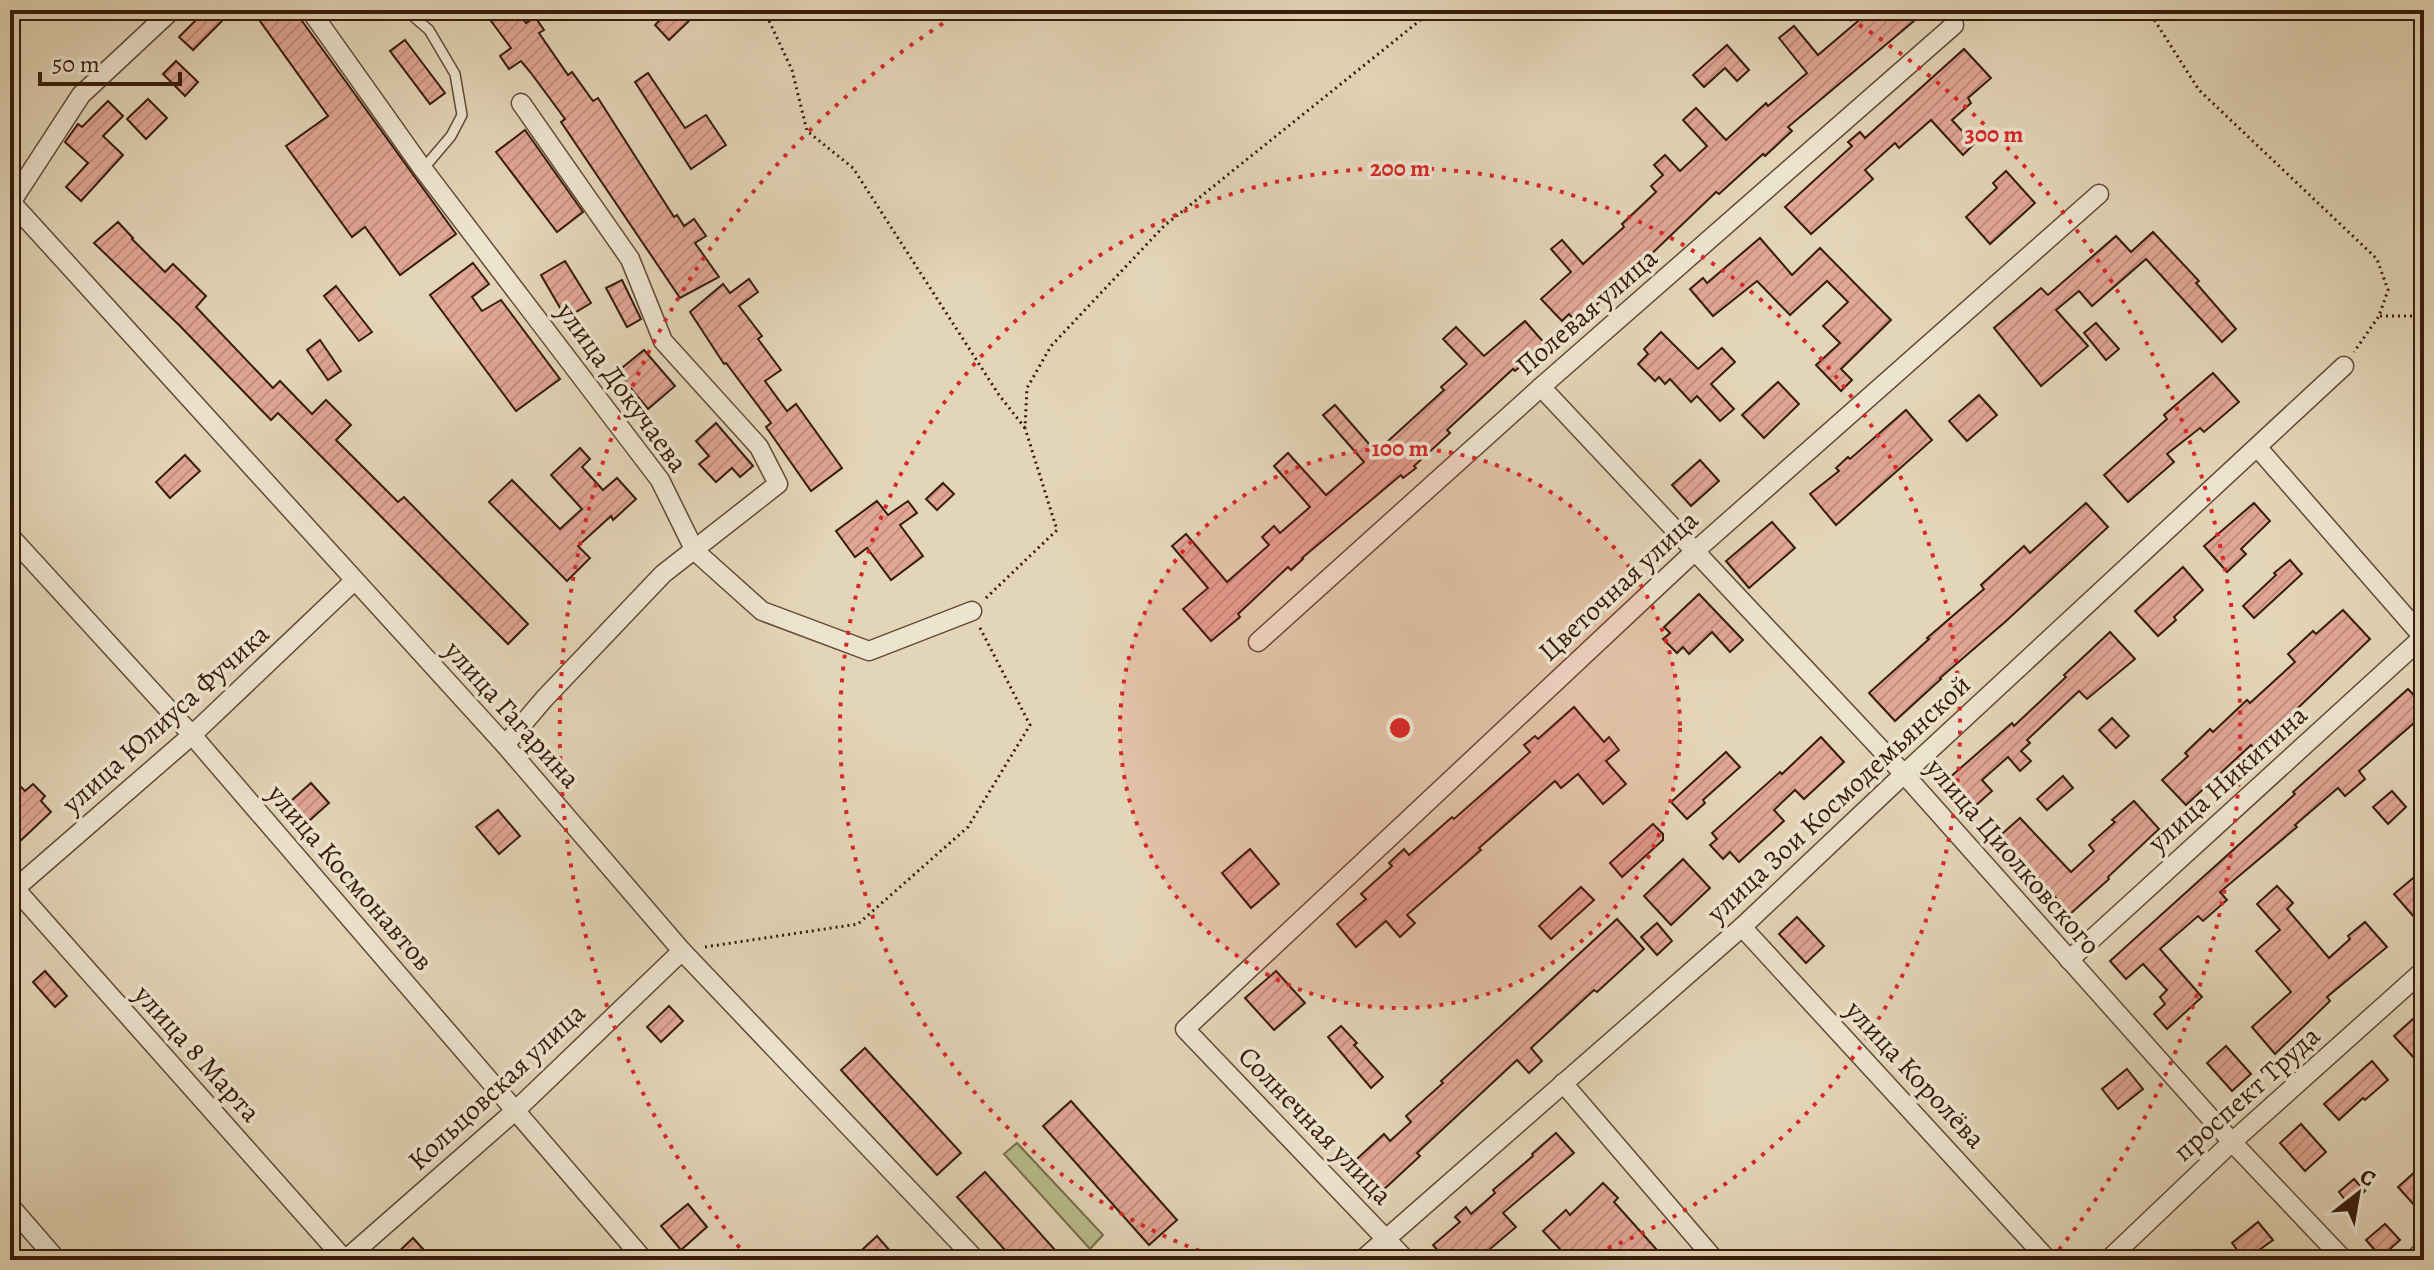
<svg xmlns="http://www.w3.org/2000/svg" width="2434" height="1270" viewBox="0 0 2434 1270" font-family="Alegreya,serif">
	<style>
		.park { fill: #b8bc8b; stroke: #786c4b; stroke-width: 2 }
		.building { fill: url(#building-hatch); stroke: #371c0b; stroke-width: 2 }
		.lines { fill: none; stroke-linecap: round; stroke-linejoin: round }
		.service-casing { stroke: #624a36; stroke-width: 12 }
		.minor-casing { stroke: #624a36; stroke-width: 21 }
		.path { stroke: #371c0b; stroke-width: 3; stroke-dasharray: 2 4; stroke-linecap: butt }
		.service { stroke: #ede4d0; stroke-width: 9 }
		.minor { stroke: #ede4d0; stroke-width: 18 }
		.ring { fill: none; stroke: #d62828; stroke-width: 4; stroke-dasharray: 4 8 }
		.labels { text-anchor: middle; stroke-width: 7; stroke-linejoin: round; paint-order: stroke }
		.street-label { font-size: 28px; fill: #371c0b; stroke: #ede4d0 }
		.centre { fill: #d62828; stroke: #ede4d0; stroke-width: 4 }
		.ring-label { font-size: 24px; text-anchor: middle; font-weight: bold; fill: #d62828; stroke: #ede4d0; stroke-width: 7; stroke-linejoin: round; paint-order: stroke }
	</style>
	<defs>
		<pattern id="building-hatch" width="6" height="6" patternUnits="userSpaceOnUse" patternTransform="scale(2)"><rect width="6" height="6" fill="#e1a694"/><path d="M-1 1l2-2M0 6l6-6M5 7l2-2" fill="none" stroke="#c28e7e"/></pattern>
	</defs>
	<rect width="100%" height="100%" fill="#e3d5b7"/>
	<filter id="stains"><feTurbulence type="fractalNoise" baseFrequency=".0025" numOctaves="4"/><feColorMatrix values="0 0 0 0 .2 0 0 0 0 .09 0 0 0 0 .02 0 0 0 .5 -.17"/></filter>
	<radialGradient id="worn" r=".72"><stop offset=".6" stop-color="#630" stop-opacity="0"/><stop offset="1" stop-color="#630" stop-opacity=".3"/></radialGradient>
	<polygon class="park" points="1017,1143 1103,1235 1090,1249 1004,1154"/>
	<g class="building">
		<polygon points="206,10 210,10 222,21 193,50 179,37"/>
		<polygon points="252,10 294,10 456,234 400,275 365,227 352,237 286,146 328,116"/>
		<polygon points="507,10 517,10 526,23 535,17 544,30 539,33 568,75 572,72 593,101 598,98 674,217 677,215 684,226 694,219 706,236 695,243 719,277 680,298 561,122 565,119 531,73 521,61 509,69 500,56 511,48 491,21"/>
		<polygon points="670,10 680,10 690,20 669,40 655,25"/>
		<polygon points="1871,10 1927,10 1788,127 1792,131 1765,156 1763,154 1719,194 1716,192 1617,287 1576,322 1569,314 1562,321 1541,299 1571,272 1551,249 1562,240 1583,264 1624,227 1622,224 1656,192 1651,186 1663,175 1654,165 1665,155 1680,171 1707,146 1683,120 1696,108 1726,140 1766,103 1768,106 1807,73 1779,38 1794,26 1818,55"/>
		<polygon points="405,40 445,93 430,104 390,51"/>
		<polygon points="1727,45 1749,70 1737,81 1725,68 1704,87 1693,75"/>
		<polygon points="1964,49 1991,78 1968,98 1971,103 1952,120 1974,144 1963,155 1931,120 1899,148 1895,143 1865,170 1873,179 1811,234 1785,207 1852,146 1848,142 1860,132 1865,138"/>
		<polygon points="176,61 198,82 185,96 163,74"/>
		<polygon points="648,73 685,128 706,115 726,145 691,169 635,82"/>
		<polygon points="148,99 167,118 146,139 127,119"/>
		<polygon points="108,101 123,116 103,136 123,155 81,201 66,187 88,163 65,142 78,124 82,127"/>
		<polygon points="525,130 583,212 557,232 496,152"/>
		<polygon points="2006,171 2035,203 1990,244 1966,217 1997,188 1993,183"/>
		<polygon points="118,222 133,238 132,239 165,272 173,264 206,296 196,307 273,388 280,381 312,414 326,400 351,425 336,440 398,502 404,497 528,624 508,644 278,413 271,420 179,325 94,243"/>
		<polygon points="2153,232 2199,281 2196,283 2236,329 2222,342 2146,259 2092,306 2079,291 2056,310 2088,346 2041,386 1994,328 2041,288 2048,295 2116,236 2131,252"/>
		<polygon points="1760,238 1792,275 1820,248 1891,320 1841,369 1852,380 1841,391 1816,365 1840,343 1823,326 1848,302 1827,281 1790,315 1757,281 1713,316 1690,289 1703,278 1707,283"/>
		<polygon points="565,261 591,303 566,318 541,275"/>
		<polygon points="473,263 489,284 472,297 482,311 501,300 560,379 516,411 430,295"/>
		<polygon points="749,279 758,292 739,306 762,336 758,339 781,370 765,381 787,411 796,404 842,468 811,491 766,427 771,423 726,363 724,364 690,312 723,284 730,293"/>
		<polygon points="622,280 641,319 627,327 606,288"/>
		<polygon points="336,286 372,332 359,341 324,296"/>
		<polygon points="1525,321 1546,345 1515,371 1513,369 1447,430 1450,433 1414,466 1416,468 1403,478 1401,475 1302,558 1303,559 1291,570 1288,567 1238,614 1240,617 1211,641 1183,609 1208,588 1172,546 1186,534 1227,582 1269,545 1262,537 1274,526 1280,533 1310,507 1274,466 1288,453 1326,495 1364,462 1323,415 1335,405 1376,452 1444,390 1441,387 1467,364 1443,339 1456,327 1484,356"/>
		<polygon points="2096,323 2119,349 2106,360 2084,333"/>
		<polygon points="1661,332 1698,369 1722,348 1735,362 1711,384 1734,409 1720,421 1697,396 1691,402 1670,379 1665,384 1659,377 1655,381 1638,364 1648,354 1644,349"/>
		<polygon points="320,340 341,371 328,380 307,350"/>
		<polygon points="644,350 675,386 648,409 617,372"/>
		<polygon points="2213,373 2239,402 2204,432 2200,428 2167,454 2174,462 2128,502 2104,475 2167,419 2164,415"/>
		<polygon points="1778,382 1799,404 1764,438 1742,415"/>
		<polygon points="1979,395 1997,415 1967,441 1949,421"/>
		<polygon points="1906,410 1932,440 1836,525 1810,494 1839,471 1836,468 1848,457 1850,459"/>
		<polygon points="716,423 753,466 740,477 732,468 716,482 699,464 709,456 696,441"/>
		<polygon points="580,448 590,459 582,467 603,490 617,478 636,499 613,520 611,516 578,546 590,558 567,581 489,502 512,480 560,529 582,509 551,475"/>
		<polygon points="185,455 200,471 170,498 156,482"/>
		<polygon points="1700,460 1719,481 1691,506 1672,485"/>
		<polygon points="943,483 954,494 937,510 926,499"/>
		<polygon points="877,501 888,515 908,501 917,513 900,525 923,556 891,580 867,548 855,557 836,531"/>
		<polygon points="2086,503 2108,527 2005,622 1940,678 1941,679 1895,721 1869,693 1929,639 1927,638 1984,589 1981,585 2024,546 2030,553"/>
		<polygon points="2254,503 2270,521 2241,549 2246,554 2227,572 2204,546"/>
		<polygon points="1772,522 1795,548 1749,588 1726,561"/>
		<polygon points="2290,560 2302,574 2254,618 2243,606 2276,575 2274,573"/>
		<polygon points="2183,567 2203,590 2174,617 2176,620 2158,636 2135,611"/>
		<polygon points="1699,594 1743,640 1730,652 1712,632 1689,654 1683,647 1677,653 1663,639 1670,633 1664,627"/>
		<polygon points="2343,610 2370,639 2255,749 2251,745 2186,805 2162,780 2188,756 2185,753 2210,729 2213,732 2247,700 2250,703 2295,662 2288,654 2313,631 2316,634"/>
		<polygon points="2110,632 2135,659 2087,699 2079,691 2027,740 2030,743 2021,751 2031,761 2020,771 2008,757 1982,780 1992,791 1974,807 1948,779 2012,723 2014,726 2066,677 2064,675"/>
		<polygon points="2408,689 2424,706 2424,734 2414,723 2359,771 2365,779 2345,796 2338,788 2295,825 2297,827 2220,892 2227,900 2203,921 2198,916 2160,949 2202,997 2167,1029 2154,1014 2165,1004 2160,997 2167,990 2143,964 2126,979 2110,961 2295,794 2293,792"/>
		<polygon points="1574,707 1604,742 1609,737 1619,750 1606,761 1626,784 1603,804 1578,774 1561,788 1555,781 1479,848 1481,850 1407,915 1415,923 1400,937 1386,921 1356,947 1337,924 1366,899 1361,894 1392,866 1389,863 1404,849 1409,855 1452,817 1454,819 1530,752 1524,745 1535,736 1538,739"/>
		<polygon points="2112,718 2129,736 2116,748 2099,730"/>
		<polygon points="1821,737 1844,762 1804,799 1795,790 1774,810 1784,821 1739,862 1730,852 1723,859 1710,845 1717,839 1712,833 1780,772 1782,774"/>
		<polygon points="1726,752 1740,767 1703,800 1705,803 1687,819 1671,802"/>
		<polygon points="2063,776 2073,788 2047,810 2037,799"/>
		<polygon points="311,783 329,803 300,829 282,809"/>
		<polygon points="33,784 45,796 41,801 51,812 17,844 10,836 10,797 21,787 25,791"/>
		<polygon points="2392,791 2406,807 2388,824 2373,807"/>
		<polygon points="2134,801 2159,829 2108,877 2109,879 2070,914 2024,862 2018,866 1995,840 2020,818 2071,872 2094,851 2089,845 2115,822 2112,820"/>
		<polygon points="498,810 520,836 499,854 476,827"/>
		<polygon points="1653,824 1663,834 1663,840 1622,877 1610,863"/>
		<polygon points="1250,849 1279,884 1251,908 1222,873"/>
		<polygon points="1683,859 1710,888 1671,925 1644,896"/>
		<polygon points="2424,869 2424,910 2415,918 2394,894"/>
		<polygon points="2277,886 2293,903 2287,909 2329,958 2350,939 2348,936 2365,922 2387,947 2327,997 2330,1001 2275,1054 2252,1027 2291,992 2256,951 2280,930 2257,904"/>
		<polygon points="1581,887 1594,900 1551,939 1539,926"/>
		<polygon points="1797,917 1824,946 1806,963 1779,934"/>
		<polygon points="1617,919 1644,949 1597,992 1594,990 1531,1048 1542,1061 1529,1073 1517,1060 1417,1153 1420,1156 1381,1192 1372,1182 1365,1189 1346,1169 1384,1134 1390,1141 1411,1122 1406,1116 1443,1083 1441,1081"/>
		<polygon points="1657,923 1672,941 1657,955 1641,937"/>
		<polygon points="45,971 67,996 55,1007 33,982"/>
		<polygon points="1276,971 1305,1003 1274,1030 1245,998"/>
		<polygon points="669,1006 683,1021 661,1042 647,1027"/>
		<polygon points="2424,1009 2424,1069 2394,1036"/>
		<polygon points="1341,1026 1357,1043 1354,1045 1383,1077 1371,1088 1328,1037"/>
		<polygon points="2226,1046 2251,1074 2232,1091 2207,1063"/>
		<polygon points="865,1048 961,1153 937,1175 841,1070"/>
		<polygon points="2372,1061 2388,1080 2365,1100 2363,1098 2339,1120 2324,1104"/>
		<polygon points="2127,1069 2143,1089 2118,1109 2102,1089"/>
		<polygon points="1071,1101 1177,1220 1149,1245 1043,1126"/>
		<polygon points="2301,1124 2326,1152 2305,1171 2280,1143"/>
		<polygon points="1556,1133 1574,1153 1503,1213 1516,1227 1477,1260 1446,1260 1433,1245 1460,1222 1455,1217 1466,1207 1471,1214 1495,1193 1493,1190 1533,1156 1532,1154"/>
		<polygon points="2417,1170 2424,1179 2424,1216 2398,1187"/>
		<polygon points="985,1172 1064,1260 1014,1260 957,1197"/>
		<polygon points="2354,1179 2365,1191 2349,1205 2339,1192"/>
		<polygon points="1603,1183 1618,1198 1614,1202 1666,1260 1570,1260 1543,1231 1566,1210 1570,1215"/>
		<polygon points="688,1204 707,1227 681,1250 661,1226"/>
		<polygon points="2258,1222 2273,1240 2245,1260 2232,1243"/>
		<polygon points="2385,1224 2400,1240 2381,1257 2366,1240"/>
		<polygon points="877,1236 898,1260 851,1260"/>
		<polygon points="413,1238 433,1260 390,1260"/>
	</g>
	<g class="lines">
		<defs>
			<polyline id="service" points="406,10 429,30 455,74 462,115 451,136 423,169"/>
			<g id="minor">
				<polyline points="310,10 423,169 660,480 695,551 762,611 869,651 972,611"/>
				<polyline points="11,202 505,745 682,951 976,1260"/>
				<polyline points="10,204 81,95 172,10"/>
				<polyline points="1541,387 1904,774 2232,1142 2344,1260"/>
				<polyline points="2258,448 2424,638"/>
				<polyline points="10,536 192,735 644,1260"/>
				<polyline points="1258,642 1541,387 1954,25"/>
				<polyline points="505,745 544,699 663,574 778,484 759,447 663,341 630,259 521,103"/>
				<polyline points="10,883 345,1260"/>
				<polyline points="10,893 192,735 354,581"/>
				<polyline points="1742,927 2048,1260"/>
				<polyline points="2069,960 2423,637"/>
				<polyline points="1563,1083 1715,1260"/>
				<polyline points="10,1206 57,1260"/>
				<polyline points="345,1260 515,1111 682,951"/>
				<polyline points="1362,1260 1742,927 1904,774 2344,366"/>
				<polyline points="1406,1260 1185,1029 1694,552 2099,194"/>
				<polyline points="2108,1260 2232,1142 2424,970"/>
				<polyline points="2413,1260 2424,1250"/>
			</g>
		</defs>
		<use href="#service" class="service-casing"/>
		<use href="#minor" class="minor-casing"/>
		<g class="path">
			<polyline points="764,10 792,70 807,131 853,168 999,395 1025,428"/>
			<polyline points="2148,10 2199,90 2377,259 2388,290 2379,316 2354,352"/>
			<polyline points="2380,316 2424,316"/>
			<polyline points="986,598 1057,530 1025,428 1027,388 1051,346 1164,226 1433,10"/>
			<polyline points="705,947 858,924 968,827 1030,725 979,626"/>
		</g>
		<use href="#service" class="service"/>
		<use href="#minor" class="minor"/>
	</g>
	<circle cx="1400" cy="728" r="280" fill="#d62828" fill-opacity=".12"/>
	<g class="ring">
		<circle cx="1400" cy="728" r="280"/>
		<path d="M1222 1259A560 560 0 1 1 1578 1259"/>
		<path d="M747 1257A840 840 0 0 1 961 12M1839 12A840 840 0 0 1 2053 1257"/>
	</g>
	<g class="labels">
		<g class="street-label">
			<text transform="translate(1586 311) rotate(-41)" y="10">Полевая улица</text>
			<text transform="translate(623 387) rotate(54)" y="10">улица Докучаева</text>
			<text transform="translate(1618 585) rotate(-43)" y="10">Цветочная улица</text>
			<text transform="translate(513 714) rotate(48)" y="10">улица Гагарина</text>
			<text transform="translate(165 718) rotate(-42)" y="10">улица Юлиуса Фучика</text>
			<text transform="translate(2227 778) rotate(-42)" y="10">улица Никитина</text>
			<text transform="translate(1838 798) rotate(-43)" y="10">улица Зои Космодемьянской</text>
			<text transform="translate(2014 856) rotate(49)" y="10">улица Циолковского</text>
			<text transform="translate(351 877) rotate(49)" y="10">улица Космонавтов</text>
			<text transform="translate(198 1053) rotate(48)" y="10">улица 8 Марта</text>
			<text transform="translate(1916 1074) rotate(47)" y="10">улица Королёва</text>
			<text transform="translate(496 1086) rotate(-43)" y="10">Кольцовская улица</text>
			<text transform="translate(2246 1093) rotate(-42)" y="10">проспект Труда</text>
			<text transform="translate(1316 1125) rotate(46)" y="10">Солнечная улица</text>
		</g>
	</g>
	<circle cx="1400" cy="728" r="12" class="centre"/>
	<g class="ring-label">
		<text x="1994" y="142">300 m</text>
		<text x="1400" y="176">200 m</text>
		<text x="1400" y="456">100 m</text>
	</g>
	<rect width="2434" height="1270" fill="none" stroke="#e3d5b7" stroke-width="40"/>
	<rect x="12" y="12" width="2410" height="1246" fill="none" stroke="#371c0b" stroke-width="4"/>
	<rect x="20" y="20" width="2394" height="1230" fill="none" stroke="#371c0b" stroke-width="2"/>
	<g transform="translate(2358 1194) rotate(31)" stroke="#ede4d0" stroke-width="6" paint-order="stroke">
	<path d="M0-6L14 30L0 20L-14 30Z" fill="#371c0b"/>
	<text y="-12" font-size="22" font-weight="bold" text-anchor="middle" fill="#371c0b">С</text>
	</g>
	<path d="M40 72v12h140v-12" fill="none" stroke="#371c0b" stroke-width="4"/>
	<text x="52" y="72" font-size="24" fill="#371c0b" stroke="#ede4d0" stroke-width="6" paint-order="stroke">50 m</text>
	<rect width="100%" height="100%" filter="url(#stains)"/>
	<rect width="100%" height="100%" fill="url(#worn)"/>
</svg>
